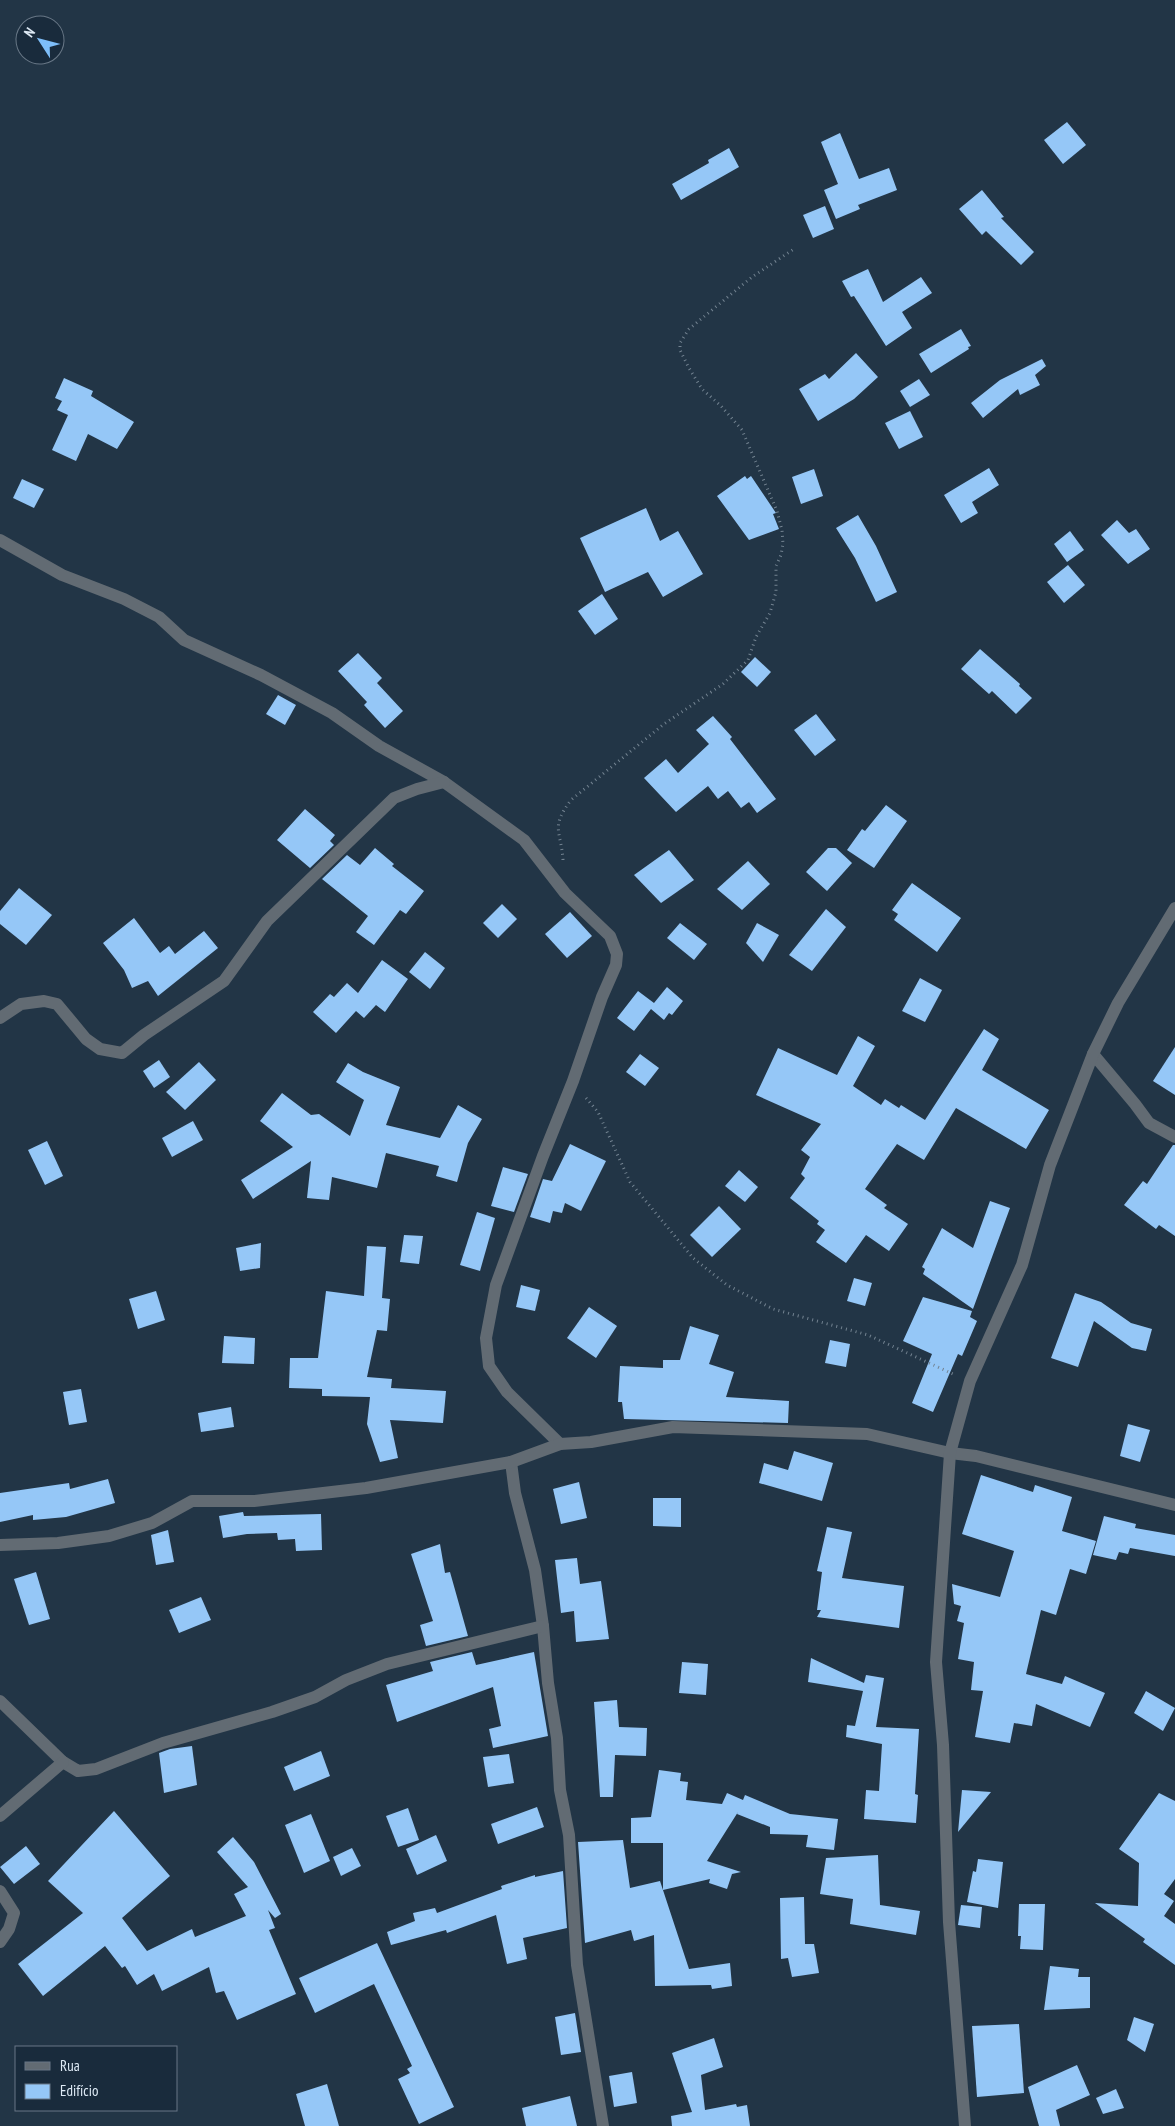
<svg xmlns="http://www.w3.org/2000/svg" width="1175" height="2126" viewBox="0 0 1175 2126" font-family="'PT Sans Narrow',sans-serif">
	<style>
		.building { fill: #95c7f7 }
		.lines { fill: none; stroke-linecap: round; stroke-linejoin: round }
		.path { stroke: #738391; stroke-width: 3; stroke-dasharray: 1 4; stroke-linecap: butt }
		.street { stroke: #626b73; stroke-width: 12 }
	</style>
	<rect width="100%" height="100%" fill="#223546"/>
	<g class="building">
		<polygon points="1067,122 1086,145 1063,164 1044,140"/>
		<polygon points="840,133 859,179 889,168 897,190 858,205 860,209 836,219 824,190 838,184 821,142"/>
		<polygon points="729,148 739,167 681,200 672,184 709,163 708,160"/>
		<polygon points="982,190 1004,217 1001,218 1034,252 1021,265 986,231 982,235 959,209"/>
		<polygon points="825,206 834,229 813,238 803,215"/>
		<polygon points="868,269 883,302 921,277 932,293 902,312 912,328 886,346 854,296 851,297 842,281"/>
		<polygon points="961,329 971,346 968,347 969,349 931,373 919,354"/>
		<polygon points="856,353 878,377 854,399 818,421 799,389 825,374 829,379"/>
		<polygon points="1042,359 1046,366 1035,375 1040,385 1020,395 1018,389 983,418 971,403 1000,380"/>
		<polygon points="64,378 93,391 91,396 134,422 117,449 88,434 76,461 52,450 68,415 57,410 62,401 55,398"/>
		<polygon points="919,379 930,395 910,407 900,391"/>
		<polygon points="910,411 923,437 899,449 885,423"/>
		<polygon points="989,468 999,485 972,502 978,513 961,523 944,495"/>
		<polygon points="814,469 823,496 801,504 792,477"/>
		<polygon points="745,476 747,479 751,476 776,513 773,514 779,529 749,540 717,496"/>
		<polygon points="22,479 44,489 34,508 13,498"/>
		<polygon points="646,508 660,541 678,531 703,574 663,597 648,572 605,592 580,538"/>
		<polygon points="858,515 876,546 897,592 876,602 855,558 836,528"/>
		<polygon points="1117,520 1129,533 1136,529 1150,549 1128,564 1101,535"/>
		<polygon points="1070,531 1084,550 1067,562 1054,544"/>
		<polygon points="1068,565 1085,585 1064,603 1047,582"/>
		<polygon points="602,594 618,619 595,635 578,611"/>
		<polygon points="980,649 1020,684 1019,686 1032,698 1016,714 992,691 989,694 961,669"/>
		<polygon points="358,653 382,678 377,683 403,711 385,728 364,705 367,702 338,671"/>
		<polygon points="755,657 771,672 757,687 741,672"/>
		<polygon points="278,695 296,705 285,725 266,714"/>
		<polygon points="816,714 836,740 815,756 794,730"/>
		<polygon points="713,716 732,737 730,739 776,799 757,813 749,802 741,808 728,791 718,799 708,786 676,812 644,778 666,759 678,773 709,744 696,730"/>
		<polygon points="886,805 907,821 874,868 847,850 862,829 865,831"/>
		<polygon points="305,809 335,835 330,841 334,845 310,868 277,840"/>
		<polygon points="375,848 394,864 392,866 424,891 406,914 400,910 374,945 356,932 368,916 322,879 347,855 360,865"/>
		<polygon points="828,848 836,848 852,863 827,891 806,872"/>
		<polygon points="669,850 694,880 661,903 634,875"/>
		<polygon points="748,861 770,884 742,910 717,889"/>
		<polygon points="912,883 961,918 937,952 894,920 898,914 892,910"/>
		<polygon points="19,888 52,915 26,945 0,924 0,911"/>
		<polygon points="502,904 517,919 498,938 483,923"/>
		<polygon points="826,909 846,927 812,971 789,955"/>
		<polygon points="570,912 592,936 567,958 545,934"/>
		<polygon points="134,918 160,953 169,946 175,954 204,931 218,948 158,996 148,981 132,988 124,970 103,943"/>
		<polygon points="680,923 707,944 694,960 667,938"/>
		<polygon points="757,923 779,935 763,962 746,943"/>
		<polygon points="425,952 445,968 430,989 409,972"/>
		<polygon points="382,960 408,979 385,1012 376,1005 364,1018 356,1011 336,1033 313,1012 330,994 334,997 347,983 358,993"/>
		<polygon points="920,978 942,990 925,1022 902,1011"/>
		<polygon points="667,987 683,1001 672,1015 669,1013 664,1020 651,1009 634,1031 617,1018 638,991 654,1003"/>
		<polygon points="984,1029 999,1039 982,1070 1049,1110 1026,1149 956,1108 924,1160 897,1144 865,1189 887,1205 884,1208 908,1224 889,1251 866,1235 846,1263 816,1242 825,1230 817,1224 819,1221 790,1198 805,1178 801,1174 810,1157 801,1150 821,1124 756,1095 778,1048 837,1075 858,1036 875,1046 853,1086 881,1105 885,1099 899,1108 901,1105 925,1120"/>
		<polygon points="1175,1047 1175,1095 1153,1081"/>
		<polygon points="640,1054 659,1068 645,1086 626,1072"/>
		<polygon points="159,1060 170,1077 154,1088 143,1071"/>
		<polygon points="199,1062 216,1080 185,1110 166,1092"/>
		<polygon points="348,1063 363,1072 400,1087 386,1125 440,1138 458,1105 482,1119 468,1143 457,1182 436,1176 439,1166 386,1153 377,1188 332,1177 329,1200 307,1198 311,1161 253,1199 241,1180 293,1147 260,1121 282,1093 311,1115 319,1114 350,1136 364,1100 336,1082"/>
		<polygon points="193,1121 203,1140 172,1157 162,1138"/>
		<polygon points="47,1141 63,1176 45,1185 28,1150"/>
		<polygon points="570,1144 606,1161 581,1211 565,1203 562,1213 553,1211 550,1223 530,1217 543,1179 552,1181"/>
		<polygon points="1173,1145 1175,1145 1175,1236 1159,1225 1156,1229 1124,1205 1143,1181 1147,1184"/>
		<polygon points="503,1167 528,1174 514,1212 491,1206"/>
		<polygon points="739,1170 758,1187 745,1202 725,1186"/>
		<polygon points="990,1201 1010,1208 973,1309 923,1274 925,1269 922,1267 942,1228 973,1248"/>
		<polygon points="719,1206 741,1229 712,1257 690,1235"/>
		<polygon points="477,1212 495,1218 480,1271 460,1265"/>
		<polygon points="404,1235 423,1236 419,1264 400,1262"/>
		<polygon points="261,1243 260,1268 240,1271 236,1248"/>
		<polygon points="367,1246 386,1247 382,1298 390,1299 387,1331 377,1330 367,1377 392,1379 391,1388 446,1391 443,1423 390,1420 398,1458 380,1462 367,1424 370,1397 322,1396 322,1389 289,1388 290,1358 318,1358 326,1291 364,1296"/>
		<polygon points="854,1278 872,1283 865,1306 847,1301"/>
		<polygon points="521,1285 540,1290 535,1311 516,1307"/>
		<polygon points="156,1291 165,1320 138,1329 129,1299"/>
		<polygon points="1075,1293 1101,1302 1131,1323 1152,1329 1146,1351 1132,1348 1094,1321 1078,1367 1051,1358"/>
		<polygon points="923,1297 972,1311 970,1317 977,1321 962,1356 958,1354 933,1412 912,1403 932,1354 903,1341"/>
		<polygon points="589,1307 617,1326 596,1358 567,1338"/>
		<polygon points="690,1326 719,1335 709,1364 734,1372 726,1397 789,1401 788,1423 624,1419 622,1402 618,1402 620,1366 663,1368 663,1360 680,1360"/>
		<polygon points="224,1336 255,1338 254,1364 222,1363"/>
		<polygon points="830,1340 850,1344 846,1367 825,1363"/>
		<polygon points="81,1389 87,1422 69,1425 63,1392"/>
		<polygon points="231,1407 234,1427 201,1432 198,1413"/>
		<polygon points="1128,1424 1150,1430 1140,1462 1120,1456"/>
		<polygon points="794,1451 833,1463 822,1501 759,1483 764,1463 788,1470"/>
		<polygon points="981,1475 1033,1492 1035,1485 1072,1497 1062,1531 1096,1541 1086,1574 1070,1569 1056,1615 1041,1610 1026,1674 1062,1684 1065,1676 1105,1693 1090,1727 1036,1704 1032,1726 1014,1723 1010,1743 975,1737 983,1691 971,1690 974,1662 958,1659 964,1623 957,1621 961,1606 954,1604 952,1584 1000,1597 1014,1551 962,1534"/>
		<polygon points="108,1479 115,1503 66,1517 33,1520 33,1515 0,1522 0,1493 69,1483 70,1489"/>
		<polygon points="579,1482 587,1518 561,1524 553,1489"/>
		<polygon points="653,1498 681,1498 681,1527 653,1526"/>
		<polygon points="243,1512 244,1516 321,1514 322,1550 296,1551 295,1539 278,1540 277,1533 247,1534 223,1538 219,1516"/>
		<polygon points="1104,1516 1136,1524 1135,1528 1175,1535 1175,1556 1130,1548 1128,1554 1119,1552 1116,1560 1093,1555"/>
		<polygon points="827,1527 852,1532 842,1578 904,1586 899,1628 817,1617 821,1610 817,1610 822,1572 817,1571"/>
		<polygon points="168,1530 174,1562 156,1565 151,1535"/>
		<polygon points="440,1544 445,1573 450,1572 468,1636 426,1646 420,1625 433,1621 411,1554"/>
		<polygon points="577,1558 580,1584 601,1581 609,1639 576,1642 574,1611 561,1613 555,1560"/>
		<polygon points="36,1572 50,1619 29,1625 14,1579"/>
		<polygon points="201,1597 211,1620 179,1633 169,1610"/>
		<polygon points="472,1652 476,1665 534,1652 548,1736 493,1748 489,1729 501,1726 493,1687 397,1722 386,1685 433,1671 430,1662"/>
		<polygon points="811,1658 864,1683 866,1675 884,1678 876,1727 919,1729 915,1794 918,1795 916,1823 864,1819 866,1790 879,1791 882,1744 846,1737 847,1725 855,1726 863,1691 808,1682"/>
		<polygon points="682,1662 708,1664 706,1695 679,1693"/>
		<polygon points="1146,1691 1175,1708 1163,1731 1134,1713"/>
		<polygon points="617,1700 619,1727 647,1728 646,1756 615,1755 613,1797 600,1797 594,1702"/>
		<polygon points="192,1746 197,1785 164,1793 159,1753 170,1749"/>
		<polygon points="321,1751 330,1776 294,1791 284,1767"/>
		<polygon points="509,1754 514,1783 488,1787 483,1757"/>
		<polygon points="659,1770 681,1773 680,1781 688,1782 686,1800 722,1804 727,1793 743,1800 745,1795 790,1814 838,1819 834,1850 806,1847 808,1835 770,1834 770,1827 737,1814 738,1812 707,1861 741,1872 732,1874 727,1889 709,1883 710,1879 663,1890 663,1843 631,1843 631,1818 651,1817"/>
		<polygon points="962,1790 991,1792 958,1832"/>
		<polygon points="1159,1793 1175,1801 1175,1879 1164,1894 1174,1901 1164,1916 1175,1924 1175,1965 1143,1942 1145,1939 1095,1903 1138,1906 1139,1863 1119,1849"/>
		<polygon points="537,1807 544,1827 498,1844 491,1824"/>
		<polygon points="408,1808 419,1840 398,1847 386,1816"/>
		<polygon points="114,1811 170,1876 122,1918 147,1951 192,1929 195,1937 246,1916 234,1894 248,1887 217,1852 233,1837 254,1862 281,1914 275,1918 268,1910 275,1928 269,1930 296,1994 237,2020 224,1991 216,1993 209,1967 162,1991 154,1974 137,1985 125,1966 122,1968 105,1946 43,1996 18,1964 83,1913 48,1881"/>
		<polygon points="311,1814 330,1861 304,1873 285,1825"/>
		<polygon points="436,1835 447,1861 417,1875 406,1849"/>
		<polygon points="623,1840 630,1888 660,1881 689,1969 730,1963 732,1986 712,1989 711,1985 655,1986 654,1935 634,1941 631,1930 585,1943 578,1842"/>
		<polygon points="26,1846 40,1864 14,1884 0,1867"/>
		<polygon points="352,1848 361,1866 341,1876 333,1857"/>
		<polygon points="878,1855 880,1905 920,1911 916,1935 850,1924 853,1899 820,1894 826,1858"/>
		<polygon points="978,1859 1003,1862 998,1908 967,1902 973,1871 976,1872"/>
		<polygon points="563,1871 567,1928 523,1938 527,1959 507,1964 496,1915 447,1933 446,1930 391,1945 387,1932 415,1921 413,1913 435,1908 437,1913 502,1889 501,1886 535,1875 535,1877"/>
		<polygon points="804,1897 805,1944 814,1944 819,1973 792,1977 788,1958 781,1959 780,1898"/>
		<polygon points="1019,1904 1045,1904 1043,1950 1020,1949 1021,1936 1018,1936"/>
		<polygon points="961,1905 982,1907 980,1928 958,1925"/>
		<polygon points="377,1943 454,2107 419,2124 398,2079 410,2073 407,2069 412,2066 374,1984 315,2013 299,1978"/>
		<polygon points="1050,1966 1079,1969 1078,1977 1090,1977 1090,2008 1044,2010"/>
		<polygon points="575,2013 581,2052 561,2055 555,2017"/>
		<polygon points="1134,2017 1154,2024 1145,2052 1127,2040"/>
		<polygon points="1019,2024 1024,2093 977,2097 972,2026"/>
		<polygon points="714,2038 723,2067 701,2075 705,2110 736,2104 737,2107 747,2105 750,2126 672,2126 671,2116 692,2112 672,2053"/>
		<polygon points="1077,2065 1090,2095 1056,2110 1060,2126 1039,2126 1028,2087"/>
		<polygon points="632,2072 637,2103 614,2107 609,2076"/>
		<polygon points="327,2084 339,2126 305,2126 296,2094"/>
		<polygon points="1116,2089 1124,2108 1103,2114 1096,2098"/>
		<polygon points="570,2096 577,2126 526,2126 522,2108"/>
	</g>
	<g class="lines">
		<g class="path">
			<path d="M563 860C561 830 550 828 571 800L664 724 723 684 748 660 756 637 770 613 776 592V566L781 555 783 544 782 530 777 511 742 430 721 406 702 389 689 368 680 350V343L689 329 752 277 794 249"/>
			<polyline points="586,1098 598,1112 630,1182 693,1258 727,1285 773,1309 868,1335 953,1374"/>
		</g>
		<g class="street">
			<polyline points="0,540 62,575 124,599 159,617 184,640 261,675 332,713 379,746 444,782 524,840 565,893 610,936 617,954 616,965 602,997 573,1081 543,1156 496,1285 486,1338 489,1366 507,1392 560,1444"/>
			<polyline points="0,1018 21,1004 44,1001 57,1004 86,1039 100,1049 122,1053 144,1035 224,981 267,921 394,798 417,789 444,782"/>
			<polyline points="1093,1054 1135,1104 1149,1123 1175,1137"/>
			<polyline points="511,1462 515,1493 535,1570 543,1626 548,1683 557,1738 560,1790 569,1835 577,1965 603,2126"/>
			<polyline points="0,1545 58,1543 109,1536 152,1523 192,1501 254,1501 366,1488 511,1462 560,1444 591,1442 673,1427 867,1434 950,1453 976,1456 1175,1505"/>
			<polyline points="0,1701 63,1762 78,1771 96,1769 163,1743 272,1712 315,1697 346,1680 387,1664 543,1626"/>
			<polyline points="0,1816 63,1762"/>
			<polyline points="0,1891 14,1913 9,1929 0,1942"/>
			<polyline points="965,2126 949,1922 943,1745 936,1662 950,1453 970,1381 1022,1265 1050,1165 1093,1054 1118,1003 1175,908"/>
		</g>
	</g>
	<rect x="15" y="2046" width="162" height="65" fill="#192b3c" stroke="#687786"/>
	<rect x="25" y="2062" width="25" height="8" fill="#626b73" stroke="#687786"/>
	<text x="60" y="2071" font-size="15" fill="#deeaf5">Rua</text>
	<rect x="25" y="2084" width="25" height="15" fill="#95c7f7" stroke="#687786"/>
	<text x="60" y="2096" font-size="15" fill="#deeaf5">Edifício</text>
	<g transform="translate(40 40) rotate(306)"><circle r="24" fill="#192b3c" stroke="#687786"/>
	<path d="M0-4L9 19L0 12L-9 19Z" fill="#7ebef9"/>
	<text y="-8" font-size="14" font-weight="bold" text-anchor="middle" fill="#deeaf5">N</text>
	</g>
</svg>
